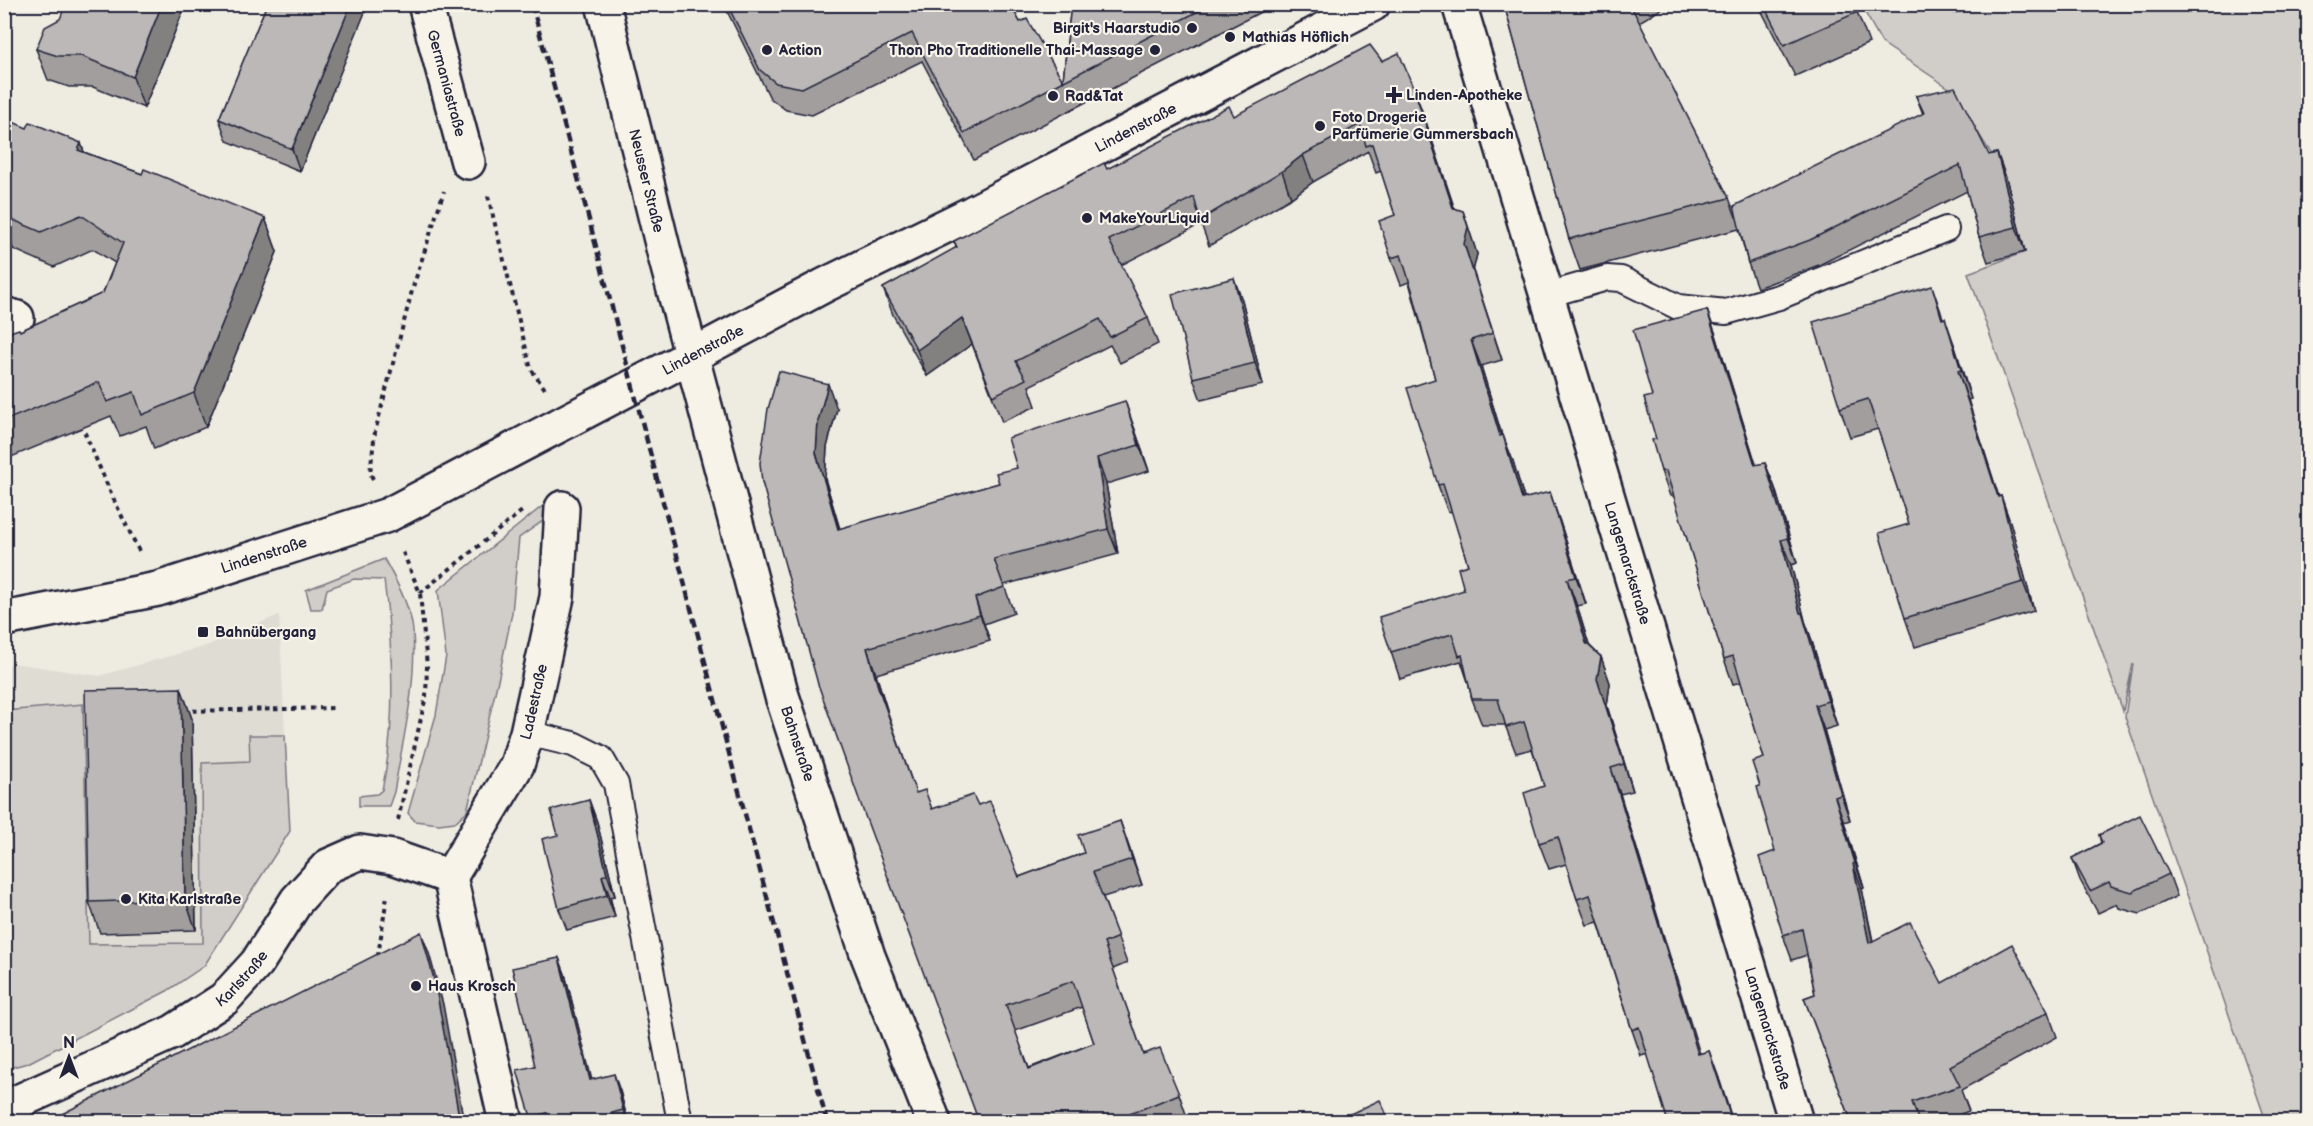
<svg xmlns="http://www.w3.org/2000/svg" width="2313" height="1126" viewBox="0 0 2313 1126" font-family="'Balsamiq Sans',sans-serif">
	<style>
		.built { fill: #dfdcd4 }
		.green { fill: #d1cdc9; stroke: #7a7882; stroke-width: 1.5 }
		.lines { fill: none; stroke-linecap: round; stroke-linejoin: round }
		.lane-casing { stroke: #22223b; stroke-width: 28 }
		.street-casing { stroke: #22223b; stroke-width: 38 }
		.secondary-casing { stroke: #22223b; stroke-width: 38 }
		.path { stroke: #22223b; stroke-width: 4; stroke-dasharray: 4.5 4.5; stroke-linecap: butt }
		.lane { stroke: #f7f3e8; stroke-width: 24 }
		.street { stroke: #f7f3e8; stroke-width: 33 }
		.secondary { stroke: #f7f3e8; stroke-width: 33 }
		.rail { stroke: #22223b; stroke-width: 4.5; stroke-dasharray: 9 4.5; stroke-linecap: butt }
		.wall { fill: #a19e9d; stroke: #22223b; stroke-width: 1.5; fill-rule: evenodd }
		.shaded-wall { fill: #838180; stroke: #22223b; stroke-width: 1.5 }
		.building { fill: #bbb8b7; stroke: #22223b; stroke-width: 1.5; fill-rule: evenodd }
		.poi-dot { fill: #22223b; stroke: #f7f3e8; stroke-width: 2 }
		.labels { text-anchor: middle; stroke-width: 4.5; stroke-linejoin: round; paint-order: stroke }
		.poi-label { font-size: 15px; font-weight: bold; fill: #22223b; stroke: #f7f3e8; text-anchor: start }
		.street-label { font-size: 15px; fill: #22223b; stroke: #f7f3e8 }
	</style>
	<rect width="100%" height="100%" fill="#eeebe1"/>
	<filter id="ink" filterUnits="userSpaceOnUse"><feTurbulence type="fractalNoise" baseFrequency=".0167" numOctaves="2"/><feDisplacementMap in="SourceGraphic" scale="12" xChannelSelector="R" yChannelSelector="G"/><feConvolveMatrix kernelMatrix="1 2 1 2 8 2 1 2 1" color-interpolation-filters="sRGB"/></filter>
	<g filter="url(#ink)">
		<polygon class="built" points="279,615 290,831 204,966 167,991 28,1063 5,1069 5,665 13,663 99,676 206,646"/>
		<g class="green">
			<polygon points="2004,4 2308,5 2308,1121 2266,1121 2125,717 2133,664 2123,711 1968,273 2025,252 2006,178 1952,90 1882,43 1861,5 1940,5 1954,13"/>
			<polygon points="555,496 562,507 519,538 512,613 499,676 467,811 455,822 439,824 415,821 408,813 436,715 446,656 438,590"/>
			<path d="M384 559C395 578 412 610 413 632 417 685 403 739 394 792L389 806H359V796L377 794 382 790C397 722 393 648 384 580L354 579 327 589 322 609H311L306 590Z"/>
			<polygon points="83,704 89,944 203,943 202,763 250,761 249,735 285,735 290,831 204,966 167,991 28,1063 5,1069 5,711"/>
		</g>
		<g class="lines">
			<defs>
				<g id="lane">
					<polyline points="1547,295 1607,278 1621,279 1678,307 1726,312 1779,297 1946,229"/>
					<polyline points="527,733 573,744 601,758 616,784 680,1122"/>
				</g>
				<g id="street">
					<path id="s1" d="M425 4 468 162"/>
					<path id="s2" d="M1459 4 1796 1122"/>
					<polyline points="4,314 17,318"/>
					<path id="s3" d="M691 356 825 285 972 213 1373 4"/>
					<path id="s4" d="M450 877 517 765 527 733 557 597 562 508"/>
					<polyline points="450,877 506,1122"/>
					<path id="s5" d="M4 1108 173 1032 224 999 257 963 297 900 328 866 360 852 393 857 450 877"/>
				</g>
				<g id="secondary">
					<path id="s6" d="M603 4 665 256 782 696 868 956 934 1122"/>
					<path id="s7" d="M4 619 158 589 388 515 691 356"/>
				</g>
			</defs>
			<use href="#lane" class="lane-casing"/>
			<use href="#street" class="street-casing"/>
			<use href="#secondary" class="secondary-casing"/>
			<g class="path">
				<polyline points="488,196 531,369 545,389"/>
				<polyline points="81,424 112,496 140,553"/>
				<polyline points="373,479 370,473 375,432 413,287 444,191"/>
				<polyline points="420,593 522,511"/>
				<polyline points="184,711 337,708"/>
				<polyline points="398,820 426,696 427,666 420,593 402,550"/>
				<polyline points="378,956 387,896"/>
			</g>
			<use href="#lane" class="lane"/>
			<use href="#street" class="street"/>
			<use href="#secondary" class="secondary"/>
			<path class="rail" d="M532 4C631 377 727 750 827 1122"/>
		</g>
		<g class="wall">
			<polygon points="186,4 144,108 93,87 69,87 48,80 36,49"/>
			<polygon points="267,4 368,4 300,171 227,141 219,119"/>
			<polygon points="725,4 1010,4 1020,22 1063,81 1071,4 1276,4 974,160 922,61 812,115 786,110 770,98 728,13"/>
			<polygon points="1504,4 1670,4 1639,22 1729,198 1736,217 1923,114 1916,96 1989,155 1997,153 2006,178 2025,252 1988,262 1979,237 1967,191 1819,265 1757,288 1748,263 1739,229 1580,270 1569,239"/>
			<polygon points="1758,4 1854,4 1869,43 1795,76"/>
			<polygon points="1234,116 1424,116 1454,208 1463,211 1477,254 1473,271 1502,360 1481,366 1502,435 1513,461 1524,498 1559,519 1586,604 1577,606 1589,645 1601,657 1610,683 1607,706 1633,791 1620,794 1699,1054 1709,1051 1733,1122 1668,1122 1648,1054 1641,1056 1632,1030 1598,922 1587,925 1577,899 1566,864 1549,869 1539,843 1544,786 1532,749 1516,753 1505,725 1482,725 1472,699 1468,682 1461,661 1400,679 1391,652 1464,590 1468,565 1452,511 1448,512 1438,485 1435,379 1409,282 1401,285 1391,258 1395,215 1381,171 1376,173 1368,151 1313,182 1291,198 1209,246 1201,224 1121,265 1148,318 1158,344 1120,363 1110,345 1029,386 1036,406 1002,422 972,344 927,376 893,315 883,288 957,248 954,241 1107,169"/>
			<polygon points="4,129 84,152 142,174 265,218 277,252 206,427 154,449 146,426 120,436 111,416 4,460 4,334 20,331 103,293 115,263 93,249 54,267 13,249 11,241 4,239"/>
			<polygon points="1242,300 1263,385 1201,400 1193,378"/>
			<polygon points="1707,310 1716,335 1756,465 1765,463 1775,488 1797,563 1791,565 1805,621 1811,638 1837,726 1824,730 1850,820 1844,822 1864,888 1862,889 1873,941 1942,983 2048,1012 2057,1037 1961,1090 1969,1111 1939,1122 1852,1122 1804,998 1815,994 1807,955 1792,960 1783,935 1775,851 1760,786 1764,758 1741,682 1733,684 1724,659 1674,496 1670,496 1661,471 1656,439 1652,396"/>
			<polygon points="1943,318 1955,347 1971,399 1968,400 1999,497 2001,496 2011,525 2034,611 1915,647 1905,618 1909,524 1878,429 1850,437 1840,408"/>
			<path d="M837 409 827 447 825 479 840 529 999 483 1017 468 1134 427 1149 471 1106 484 1118 554 1004 585 1014 613 984 624 990 641 876 674 888 713 916 793 932 809 978 805 1019 877 1084 853 1120 821 1142 885 1103 897 1127 963 1113 969 1143 1054 1179 1094 1188 1120 1185 1122H979L762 482ZM1082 1007 1094 1043 1029 1068 1015 1031Z"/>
			<polygon points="181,688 192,719 196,930 100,933 89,902"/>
			<polygon points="589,800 597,822 615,896 610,897 615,917 567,930 559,909 558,835"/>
			<polygon points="2099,835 2169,874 2177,896 2140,914 2119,908 2117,904 2098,913 2080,880 2072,858 2101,843"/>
			<polygon points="559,958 565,974 591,1079 620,1091 628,1122 532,1122 531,1117 535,1066"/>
		</g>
		<g class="shaded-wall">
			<polygon points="162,4 186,4 144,108 133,77"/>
			<polygon points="351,4 368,5 300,171 292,149"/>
			<polygon points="1414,89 1424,116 1463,234 1453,208"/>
			<polygon points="81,143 93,178 78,150"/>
			<polygon points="1997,153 2006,178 2025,252 2016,227"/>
			<polygon points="1303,155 1313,182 1291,198 1282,171"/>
			<polygon points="1463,211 1477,254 1473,271 1502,360 1464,244"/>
			<polygon points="265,218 277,252 206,427 194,393"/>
			<polygon points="1234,278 1242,300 1263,385 1255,363"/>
			<polygon points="1932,286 1942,315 1952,348 1942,319"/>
			<polygon points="1707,310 1716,335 1764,490 1755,465"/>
			<polygon points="962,318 972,344 927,376 917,350"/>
			<polygon points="1945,318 1955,347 1971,399 1961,370"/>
			<polygon points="1471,340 1481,366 1510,463 1500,436"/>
			<polygon points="1958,371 1968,400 2008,526 1998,497"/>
			<polygon points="828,384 837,409 827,447 825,479 847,555 838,529 816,453 818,421"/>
			<polygon points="1125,401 1134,427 1149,471 1139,445"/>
			<polygon points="1503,435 1513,461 1532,525 1522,499"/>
			<polygon points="1097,458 1106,484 1118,554 1108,529"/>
			<polygon points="1765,463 1775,488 1797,563 1788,538"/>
			<polygon points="1550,492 1559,519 1586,604 1576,577"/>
			<polygon points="2001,496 2011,525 2034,611 2023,582"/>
			<polygon points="1781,540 1791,565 1805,621 1811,638 1837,726 1828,701 1800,613"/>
			<polygon points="1567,579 1577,606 1596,669 1586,643"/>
			<polygon points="975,598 984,624 990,641 980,615"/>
			<polygon points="867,648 876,674 888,713 878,687"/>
			<polygon points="1601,657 1610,683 1607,706 1633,791 1624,764 1597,679"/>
			<polygon points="181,688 192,719 196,930 185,899"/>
			<polygon points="1815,705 1824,730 1850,820 1841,795"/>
			<polygon points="1611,768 1620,794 1708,1080 1698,1054"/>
			<polygon points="1835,797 1844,822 1864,888 1855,863"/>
			<polygon points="589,800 597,822 615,896 607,874"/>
			<polygon points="1120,821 1129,847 1142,885 1132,859"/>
			<polygon points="1853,864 1862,889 1878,968 1869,943"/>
			<polygon points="602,876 610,897 615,917 607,895"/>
			<polygon points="421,932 429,953 443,1004 464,1122 460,1122"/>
			<polygon points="559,958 565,974 596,1096 590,1080"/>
			<polygon points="1709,1051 1719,1078 1733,1122 1730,1115"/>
			<polygon points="614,1074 620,1091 628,1122 623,1110"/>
		</g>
		<g class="building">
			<polygon points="66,4 162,4 133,77 81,56 58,56 36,49 45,27 60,19"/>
			<polygon points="267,4 351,4 292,149 219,119"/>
			<polygon points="727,4 1010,4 1020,22 1027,19 1063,81 1071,4 1212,4 964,133 912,33 802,88 776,83 760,70"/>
			<polygon points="1504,4 1630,4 1729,198 1569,239"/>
			<polygon points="1763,4 1854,4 1858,12 1784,45"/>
			<polygon points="1370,45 1382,61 1399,53 1414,89 1453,208 1463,211 1468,227 1464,244 1493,333 1471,340 1500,436 1503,435 1522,499 1550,492 1576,577 1567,579 1586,643 1601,657 1597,679 1624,764 1611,768 1698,1054 1709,1051 1730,1115 1710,1122 1668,1122 1639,1027 1632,1030 1590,895 1577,899 1558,837 1539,843 1524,793 1544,786 1524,722 1506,727 1498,699 1472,699 1462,655 1459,656 1452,634 1391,652 1379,617 1464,590 1458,568 1468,565 1443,484 1438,485 1407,388 1435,379 1413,293 1401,255 1391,258 1379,221 1395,215 1372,144 1366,146 1360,124 1303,155 1282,171 1200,220 1194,197 1109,240 1148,318 1110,337 1100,319 1016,361 1026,379 993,396 962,318 917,350 883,288 957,247 954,241 1104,163 1107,169 1229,106 1234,116"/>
			<polygon points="1955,87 1989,155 1997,153 2016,227 1979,237 1960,165 1810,240 1748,263 1734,206 1924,113 1916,96"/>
			<polygon points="8,120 27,128 30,122 81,143 78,150 142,174 144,169 265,218 194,393 142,415 134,392 107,402 99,382 4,421 4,334 19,329 20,331 103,293 123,243 81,215 41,232 4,216 4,129"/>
			<polygon points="1234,278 1255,363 1193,378 1172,294"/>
			<polygon points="1932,286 1942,319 1945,318 1961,370 1958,371 1998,497 2001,496 2023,582 1905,618 1879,533 1909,524 1868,399 1840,408 1813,322"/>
			<polygon points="1707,310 1755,465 1765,463 1788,538 1781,540 1800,613 1802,613 1828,701 1815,705 1841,795 1835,797 1855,863 1853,864 1869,943 1910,922 1942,983 2012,944 2048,1012 1950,1066 1960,1086 1912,1102 1919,1122 1852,1122 1804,998 1815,994 1802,929 1783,935 1759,857 1775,851 1757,787 1760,786 1752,762 1764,758 1733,656 1724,659 1666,471 1661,471 1652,440 1656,439 1644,398 1652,396 1633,330"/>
			<path d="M779 371 828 384 818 421 816 453 838 529 999 483 996 473 1017 468 1008 438 1125 401 1139 445 1097 458 1108 529 994 559 1004 587 975 598 980 615 867 648 878 687 916 793 925 790 932 809 973 795 978 805 990 801 1019 877 1084 853 1078 835 1120 821 1132 859 1093 872 1118 937 1104 943 1143 1054 1160 1048 1179 1094 1110 1122H979L864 813 818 684 762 482 760 463 768 409ZM1073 981 1094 1043 1029 1069 1006 1005Z"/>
			<polygon points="181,688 185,899 89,902 85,690"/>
			<polygon points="589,800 607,874 602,876 607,895 559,909 542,839 558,835 551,810"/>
			<polygon points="2140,815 2169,874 2132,892 2111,886 2109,882 2090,891 2072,858 2102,843 2099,835"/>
			<polygon points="421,932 435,983 460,1122 46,1122"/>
			<polygon points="559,958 590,1080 614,1074 623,1110 612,1113 614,1122 549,1122 547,1113 531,1117 517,1070 535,1066 512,968"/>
			<polygon points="1380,1100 1390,1122 1333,1122"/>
		</g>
	</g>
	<g class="poi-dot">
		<circle cx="1192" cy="28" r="6"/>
		<circle cx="1230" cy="37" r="6"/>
		<circle cx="767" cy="50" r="6"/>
		<circle cx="1155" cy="50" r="6"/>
		<path d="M1391 86h6v6h6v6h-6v6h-6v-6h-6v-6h6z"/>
		<circle cx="1053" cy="96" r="6"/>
		<circle cx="1320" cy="126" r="6"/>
		<circle cx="1087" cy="218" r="6"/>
		<rect x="197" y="626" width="12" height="12" rx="3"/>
		<circle cx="126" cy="899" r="6"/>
		<circle cx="416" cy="986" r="6"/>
	</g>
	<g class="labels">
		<g class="poi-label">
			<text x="1180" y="33" text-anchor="end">Birgit's Haarstudio</text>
			<text x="1242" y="42">Mathias Höflich</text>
			<text x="779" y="55">Action</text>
			<text x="1143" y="55" text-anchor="end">Thon Pho Traditionelle Thai-Massage</text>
			<text x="1406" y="100">Linden-Apotheke</text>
			<text x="1065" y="101">Rad&amp;Tat</text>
			<text x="1332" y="122">Foto Drogerie<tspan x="1332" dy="17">Parfümerie Gummersbach</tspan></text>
			<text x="1099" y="223">MakeYourLiquid</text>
			<text x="215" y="637">Bahnübergang</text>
			<text x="138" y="904">Kita Karlstraße</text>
			<text x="428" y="991">Haus Krosch</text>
		</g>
		<g class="street-label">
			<text dy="5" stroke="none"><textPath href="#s1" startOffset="82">Germaniastraße</textPath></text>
			<text dy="5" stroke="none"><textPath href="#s3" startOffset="500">Lindenstraße</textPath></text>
			<text dy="5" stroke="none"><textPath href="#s6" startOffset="182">Neusser Straße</textPath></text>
			<text transform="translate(703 350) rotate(-28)" y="5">Lindenstraße</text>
			<text dy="5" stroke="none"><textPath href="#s7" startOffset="268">Lindenstraße</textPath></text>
			<text dy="5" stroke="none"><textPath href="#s2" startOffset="584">Langemarckstraße</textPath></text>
			<text dy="5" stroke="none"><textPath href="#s4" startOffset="196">Ladestraße</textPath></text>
			<text dy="5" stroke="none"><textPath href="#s6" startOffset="765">Bahnstraße</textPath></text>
			<text dy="5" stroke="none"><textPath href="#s5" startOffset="273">Karlstraße</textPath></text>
			<text dy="5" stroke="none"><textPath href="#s2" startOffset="1070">Langemarckstraße</textPath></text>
		</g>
	</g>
	<rect width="2313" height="1126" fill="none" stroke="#f7f3e8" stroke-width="24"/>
	<rect x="12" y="12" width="2289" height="1102" fill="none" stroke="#22223b" stroke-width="2" filter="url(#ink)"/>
	<g transform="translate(69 1057)" stroke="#f7f3e8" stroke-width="4.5" paint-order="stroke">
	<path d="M0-4.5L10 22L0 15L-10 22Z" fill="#22223b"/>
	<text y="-9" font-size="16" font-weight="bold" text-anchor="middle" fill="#22223b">N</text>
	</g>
</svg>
